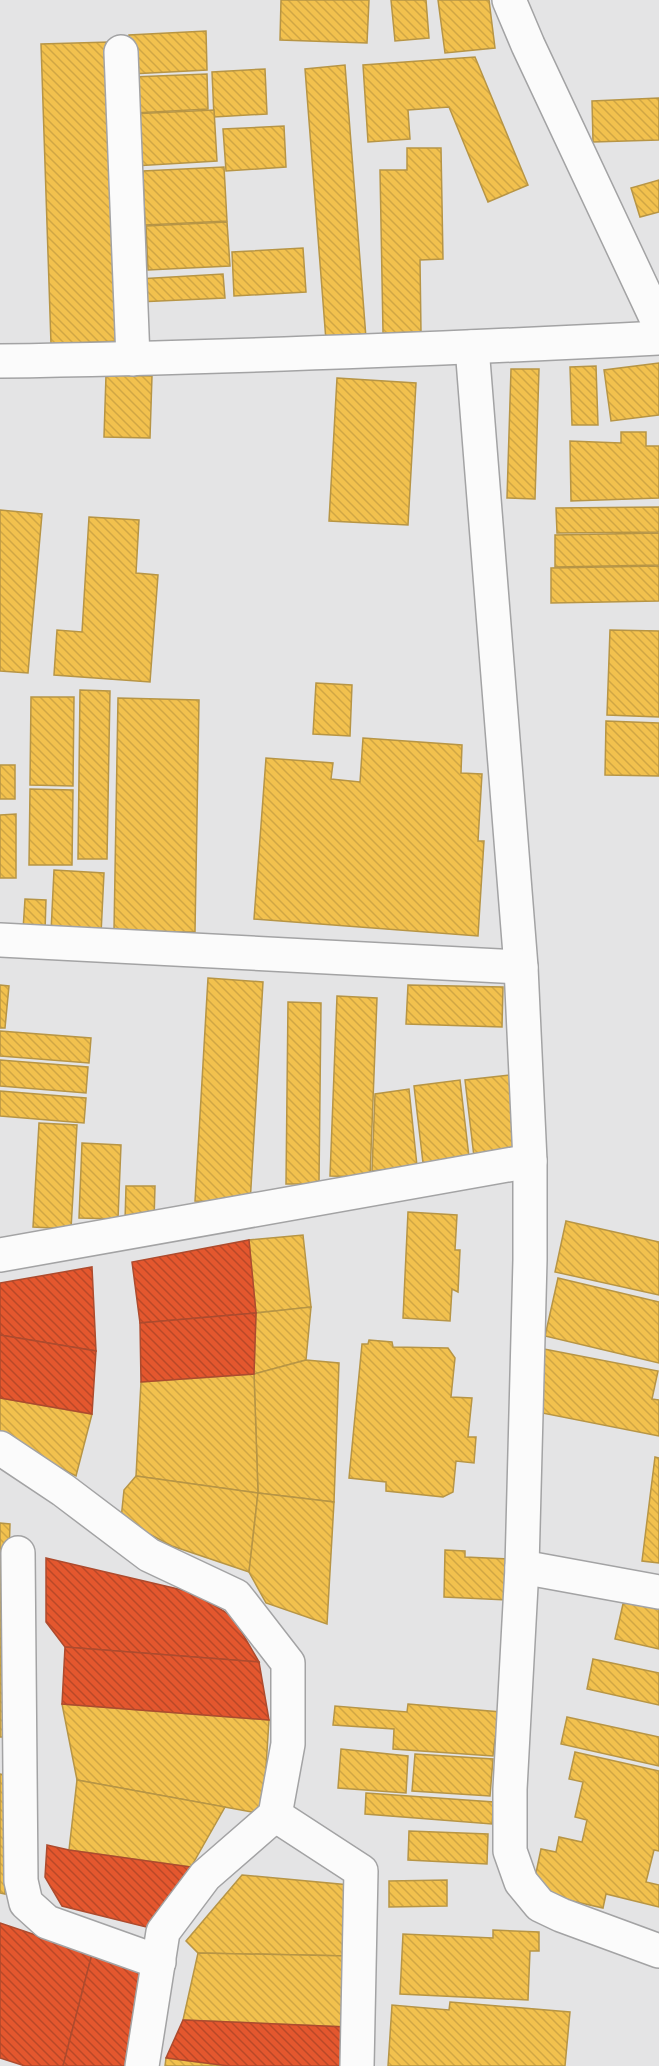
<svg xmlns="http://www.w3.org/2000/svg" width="659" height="2066" viewBox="0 0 659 2066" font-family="'DM Sans',sans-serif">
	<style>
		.homes { fill: url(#homes-back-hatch); stroke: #b79545; stroke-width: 1.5 }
		.shops { fill: url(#shops-back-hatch); stroke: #ad4b2e; stroke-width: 1.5 }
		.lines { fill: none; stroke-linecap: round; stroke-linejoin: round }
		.street-casing { stroke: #a3a3a4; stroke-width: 36 }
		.street { stroke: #fbfbfb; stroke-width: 33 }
	</style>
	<defs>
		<pattern id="homes-back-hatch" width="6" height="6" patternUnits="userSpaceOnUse" patternTransform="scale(1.5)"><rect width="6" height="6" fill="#f2c14e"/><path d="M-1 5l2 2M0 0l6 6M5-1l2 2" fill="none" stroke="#d0a644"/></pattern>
		<pattern id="shops-back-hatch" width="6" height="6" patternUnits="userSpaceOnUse" patternTransform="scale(1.5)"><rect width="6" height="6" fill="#e4572e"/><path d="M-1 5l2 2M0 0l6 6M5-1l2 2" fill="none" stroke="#b94828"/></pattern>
	</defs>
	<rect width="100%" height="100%" fill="#e4e4e5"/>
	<g class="homes">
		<polygon points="281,0 369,0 367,43 280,40"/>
		<polygon points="391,0 426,0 429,38 395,41"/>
		<polygon points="438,0 489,0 495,48 445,53"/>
		<polygon points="206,31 207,70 131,74 129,35"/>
		<polygon points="110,42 120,341 51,344 41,44"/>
		<polygon points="475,57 528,185 488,202 449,107 408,110 410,139 368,142 363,65"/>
		<polygon points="345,65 366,338 326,341 305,69"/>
		<polygon points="265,69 267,114 214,117 212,72"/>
		<polygon points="207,74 208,109 134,113 132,77"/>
		<polygon points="659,98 659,140 593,142 592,101"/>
		<polygon points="214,110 217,161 134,166 131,114"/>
		<polygon points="284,126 286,167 226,171 223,129"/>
		<polygon points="407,148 441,148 443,259 420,260 421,332 383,333 380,170 407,170"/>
		<polygon points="224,167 227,221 145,225 143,171"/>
		<polygon points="659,180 659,212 640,217 631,188"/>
		<polygon points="227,222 230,266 148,270 146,226"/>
		<polygon points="303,248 306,292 234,296 232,252"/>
		<polygon points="223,274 225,298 138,302 138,279"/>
		<polygon points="659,363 659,415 611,421 604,370"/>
		<polygon points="596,366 598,425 572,425 570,367"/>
		<polygon points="511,369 539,369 535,499 507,498"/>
		<polygon points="106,375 152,376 150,438 104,437"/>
		<polygon points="337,378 416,383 408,525 329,521"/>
		<polygon points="621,432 646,432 646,446 659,446 659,498 571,501 570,441 621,443"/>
		<polygon points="659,507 659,532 557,533 556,508"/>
		<polygon points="0,510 42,514 28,673 0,671"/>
		<polygon points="89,517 139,520 136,573 158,575 150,682 54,675 57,630 82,632"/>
		<polygon points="659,533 659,565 555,567 555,535"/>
		<polygon points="659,566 659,601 551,603 551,568"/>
		<polygon points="610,630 659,631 659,717 607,715"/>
		<polygon points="316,683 352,685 350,736 313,734"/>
		<polygon points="80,690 110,691 107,859 78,859"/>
		<polygon points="31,697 74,697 73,786 30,785"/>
		<polygon points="118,698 199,700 195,932 114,931"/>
		<polygon points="606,721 659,723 659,776 605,775"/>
		<polygon points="363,738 462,745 461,773 482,774 478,841 484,841 478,936 254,919 266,758 333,763 331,779 360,782"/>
		<rect x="0" y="765" width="15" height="34"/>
		<polygon points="30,789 73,790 72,865 29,865"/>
		<polygon points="16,814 16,878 0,878 0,815"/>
		<polygon points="54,870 104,873 101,934 51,932"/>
		<polygon points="25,899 46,900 45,931 23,930"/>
		<polygon points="208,978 263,982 250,1204 195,1201"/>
		<polygon points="0,985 9,986 5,1028 0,1028"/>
		<polygon points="408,985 503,987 502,1027 406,1024"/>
		<polygon points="337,996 377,998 370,1177 330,1176"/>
		<polygon points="288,1002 321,1003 319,1184 286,1184"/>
		<polygon points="0,1031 91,1038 89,1063 0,1056"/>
		<polygon points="0,1060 88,1067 86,1093 0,1086"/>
		<polygon points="511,1075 520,1152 474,1157 465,1080"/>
		<polygon points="460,1080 469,1157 423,1163 414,1086"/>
		<polygon points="409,1089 417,1166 372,1171 375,1094"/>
		<polygon points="0,1091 86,1098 84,1123 0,1116"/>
		<polygon points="39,1123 77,1125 71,1229 33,1227"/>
		<polygon points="82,1143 121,1145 118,1219 79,1218"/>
		<polygon points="126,1186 155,1186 154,1221 125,1221"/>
		<polygon points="408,1212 457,1215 455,1250 460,1250 458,1292 452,1289 450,1321 403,1318"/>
		<polygon points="566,1221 659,1242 659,1295 555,1272"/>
		<polygon points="303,1235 311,1307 256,1313 249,1240"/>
		<polygon points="558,1278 659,1302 659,1363 545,1336"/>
		<polygon points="311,1307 306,1360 254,1374 256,1313"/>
		<polygon points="369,1340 392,1342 393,1347 448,1348 455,1358 451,1397 472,1398 468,1437 476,1437 474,1463 456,1461 453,1492 443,1497 386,1491 386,1482 349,1478 362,1344 368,1344"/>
		<polygon points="544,1349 658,1371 652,1399 659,1400 659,1436 532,1411"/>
		<polygon points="306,1360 339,1363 334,1502 258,1493 254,1374"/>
		<polygon points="254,1374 258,1493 136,1476 141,1382"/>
		<polygon points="0,1398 92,1414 76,1476 16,1445 0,1434"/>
		<polygon points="655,1457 659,1458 659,1563 642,1561"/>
		<polygon points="136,1476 258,1493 249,1572 172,1546 121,1519 124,1490"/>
		<polygon points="258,1493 334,1502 327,1624 266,1603 249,1572"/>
		<polygon points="0,1523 10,1524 3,1737 0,1737"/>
		<polygon points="445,1550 465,1551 465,1557 509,1559 507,1600 444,1597"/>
		<polygon points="636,1601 659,1606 659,1649 615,1639 623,1604"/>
		<polygon points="593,1659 659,1673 659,1705 587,1689"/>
		<polygon points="62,1704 269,1720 263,1814 77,1780"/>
		<polygon points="408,1704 501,1712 499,1739 495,1739 493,1756 393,1749 394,1729 333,1725 335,1706 407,1712"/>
		<polygon points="567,1717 659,1737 659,1766 561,1744"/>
		<polygon points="341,1749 408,1756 406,1793 338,1788"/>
		<polygon points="575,1752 659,1771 659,1851 654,1850 646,1882 659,1885 659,1907 606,1894 603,1908 532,1892 541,1849 556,1852 559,1837 582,1842 587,1820 575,1817 583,1782 569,1779"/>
		<polygon points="415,1754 493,1759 490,1796 412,1791"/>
		<polygon points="0,1774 5,1775 5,1894 0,1893"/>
		<polygon points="77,1780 225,1807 191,1867 69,1850"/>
		<polygon points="366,1793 494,1802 492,1824 365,1814"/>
		<polygon points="409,1831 488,1834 487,1864 408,1860"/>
		<polygon points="242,1875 350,1885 349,1956 198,1953 186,1941"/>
		<polygon points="447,1880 447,1906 389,1907 389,1881"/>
		<polygon points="493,1930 539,1932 539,1951 530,1951 528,2000 400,1994 403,1934 493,1938"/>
		<polygon points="198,1953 349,1956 347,2027 183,2020"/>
		<polygon points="450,2002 570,2012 565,2066 388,2066 392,2005 449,2010"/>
		<polygon points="166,2058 229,2066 165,2066"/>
	</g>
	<g class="shops">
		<polygon points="249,1240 256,1313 140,1323 132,1262"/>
		<polygon points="92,1267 96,1351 0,1335 0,1283"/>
		<polygon points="256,1313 254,1374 141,1382 140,1323"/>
		<polygon points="0,1335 96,1351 92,1414 0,1398"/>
		<polygon points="46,1558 195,1593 233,1617 259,1662 65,1647 46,1622"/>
		<polygon points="65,1647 259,1662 269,1720 62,1704"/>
		<polygon points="47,1845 69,1850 191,1867 150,1928 62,1906 45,1877"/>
		<polygon points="0,1923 92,1954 63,2066 25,2066 0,2058"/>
		<polygon points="92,1954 148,1976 130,2066 63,2066"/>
		<polygon points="183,2020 347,2027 343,2066 229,2066 166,2058"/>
	</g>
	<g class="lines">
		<defs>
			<g id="street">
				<polyline points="509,0 528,45 659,324"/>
				<polyline points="121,52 133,359"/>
				<polyline points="472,347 521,967 530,1161 530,1260 522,1567 510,1789 510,1851 521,1882 540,1905 561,1915 659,1951"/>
				<path d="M0 361C220 358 439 349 659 338"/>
				<polyline points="0,940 521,967"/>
				<polyline points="0,1255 530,1161"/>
				<polyline points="0,1448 63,1490 149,1555 236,1596 288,1663 288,1744 275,1815 205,1876 163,1932 142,2066"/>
				<polyline points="18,1553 21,1881 26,1903 47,1922 159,1962"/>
				<polyline points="522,1567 659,1592"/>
				<polyline points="275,1815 361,1871 357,2066"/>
			</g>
		</defs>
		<use href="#street" class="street-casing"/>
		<use href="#street" class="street"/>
	</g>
</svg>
